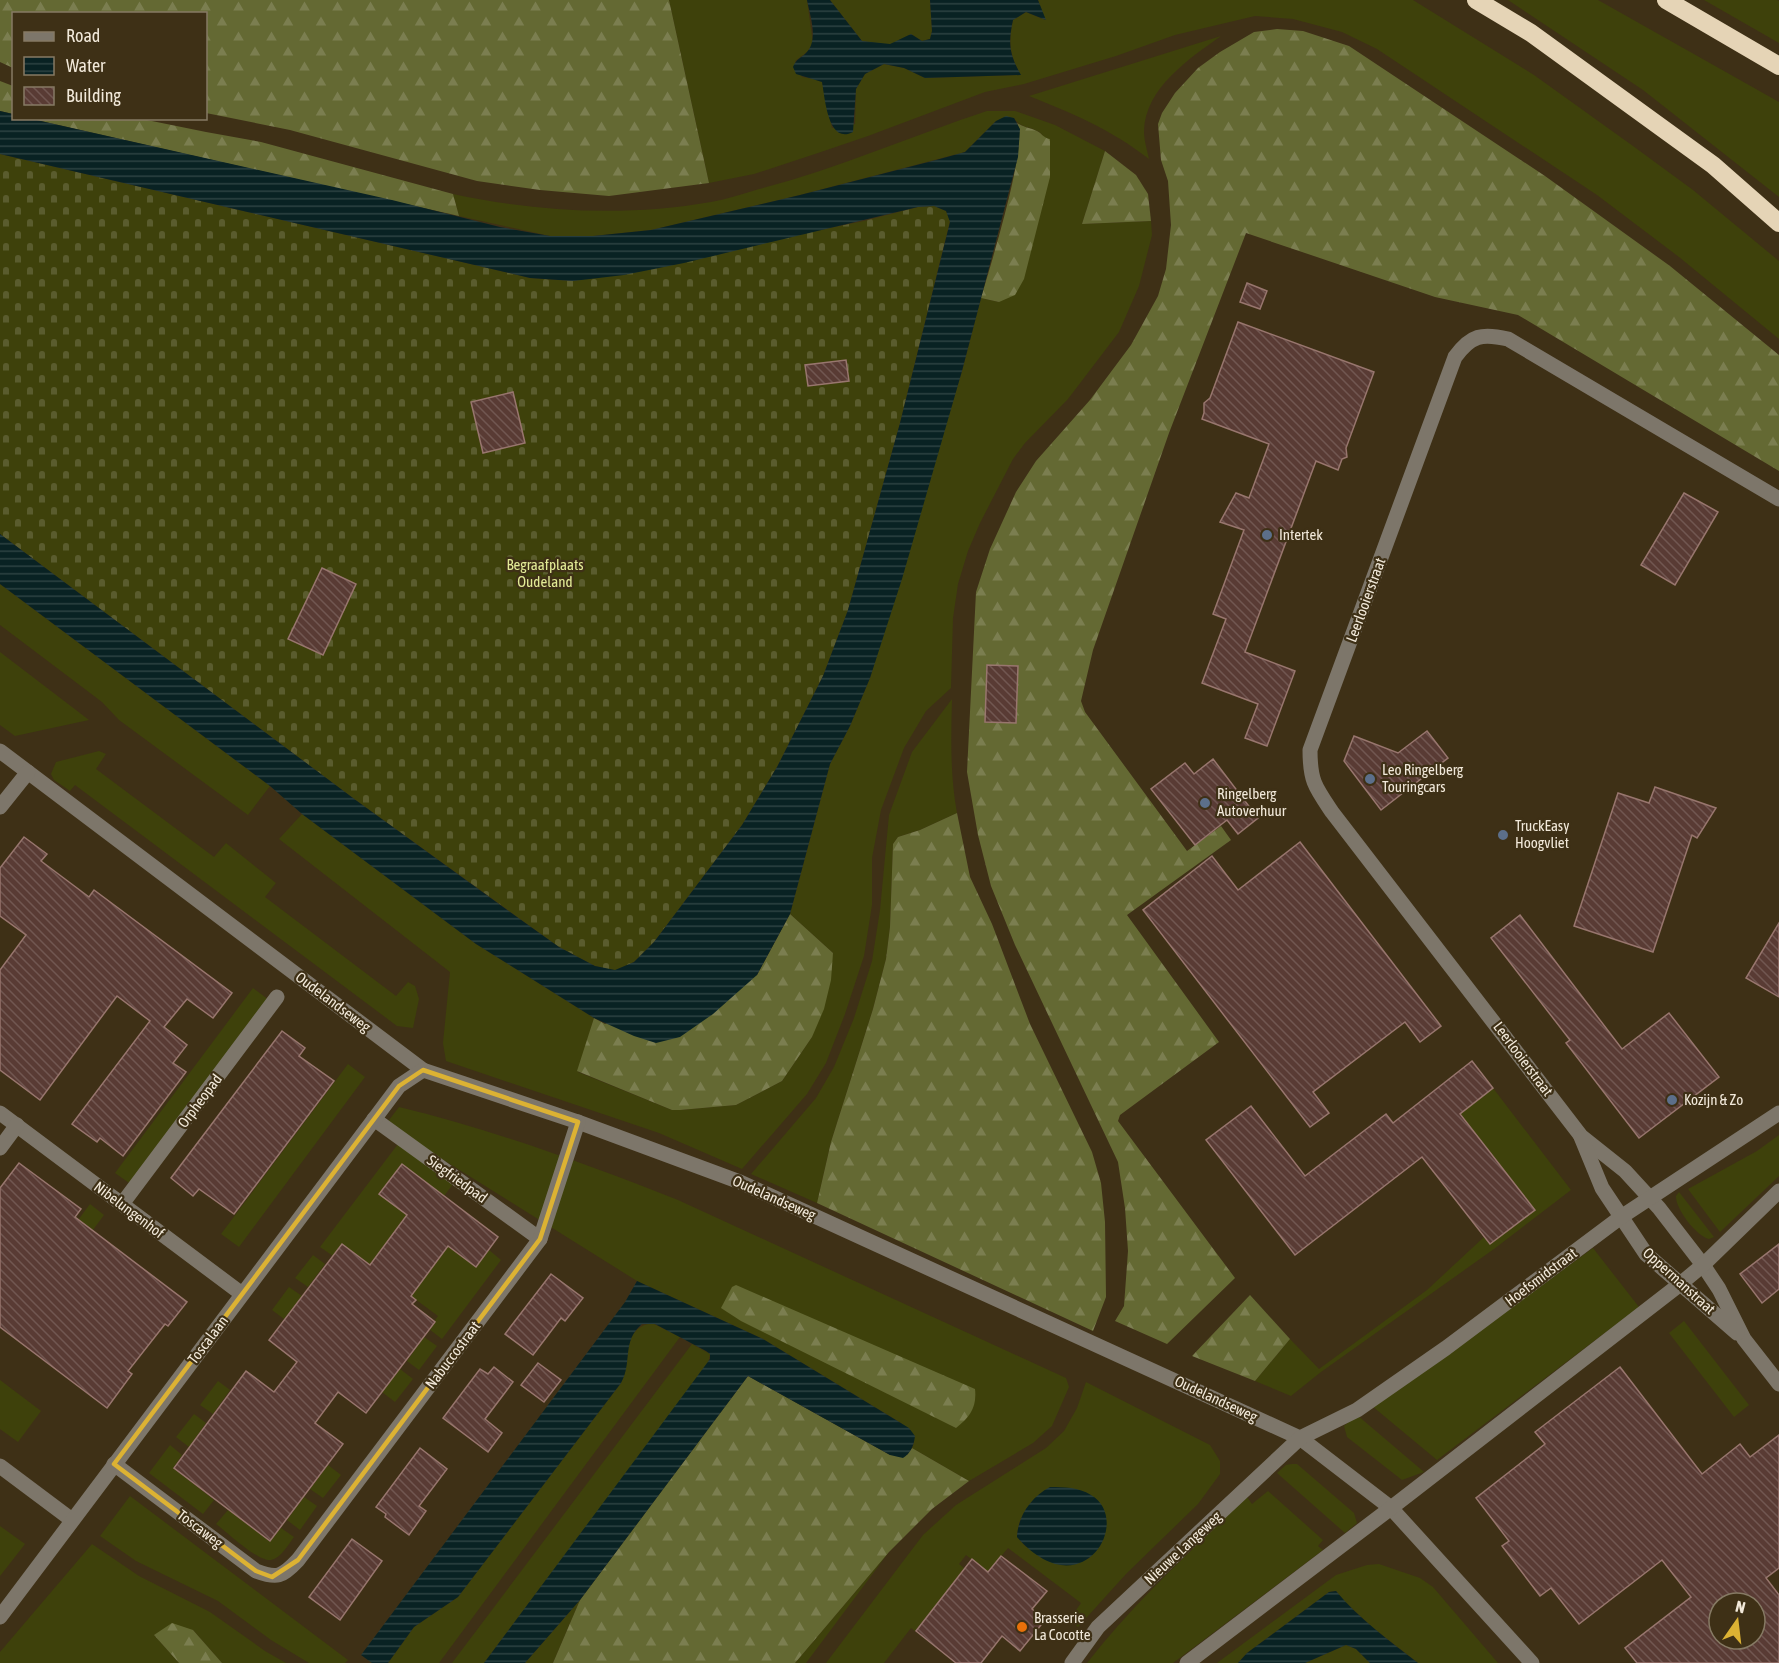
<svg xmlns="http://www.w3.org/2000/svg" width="1779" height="1663" viewBox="0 0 1779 1663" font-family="'Asap Condensed',sans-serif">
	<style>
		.grass { fill: #3e410b; fill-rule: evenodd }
		.forest { fill: url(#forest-firs) }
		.cemetery { fill: url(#cemetery-stones) }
		.water { fill: url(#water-rules) }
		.building { fill: url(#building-back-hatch); stroke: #98766e; stroke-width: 1.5; fill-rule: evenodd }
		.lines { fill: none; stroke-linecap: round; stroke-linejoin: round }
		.minor { stroke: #7d766a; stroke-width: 15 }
		.highway { stroke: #e5d4b6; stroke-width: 18 }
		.marked { fill: none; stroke: #dcb233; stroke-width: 4.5; stroke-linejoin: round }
		.service-dot { fill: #5c6f8a; stroke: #3e3016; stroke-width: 2 }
		.food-dot { fill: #e8710a; stroke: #3e3016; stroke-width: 2 }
		.labels { text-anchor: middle; stroke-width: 4.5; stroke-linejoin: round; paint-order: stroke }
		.poi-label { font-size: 15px; fill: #f2e9da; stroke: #3e3016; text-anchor: start }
		.park-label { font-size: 15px; fill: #e3eb97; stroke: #3e3016 }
		.street-label { font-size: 15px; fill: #f2e9da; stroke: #3e3016 }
	</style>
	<defs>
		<pattern id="forest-firs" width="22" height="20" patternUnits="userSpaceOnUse" patternTransform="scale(1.5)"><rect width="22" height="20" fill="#646933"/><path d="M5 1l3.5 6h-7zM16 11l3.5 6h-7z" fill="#7b7e50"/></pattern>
		<pattern id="cemetery-stones" width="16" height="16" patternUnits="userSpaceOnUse" patternTransform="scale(1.5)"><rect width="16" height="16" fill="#3e410b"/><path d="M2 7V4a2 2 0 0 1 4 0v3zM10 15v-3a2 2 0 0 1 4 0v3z" fill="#5a5c2e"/></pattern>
		<pattern id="water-rules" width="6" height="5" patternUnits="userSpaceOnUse" patternTransform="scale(1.5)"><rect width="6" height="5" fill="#092223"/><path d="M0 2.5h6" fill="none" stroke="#2d4242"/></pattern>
		<pattern id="building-back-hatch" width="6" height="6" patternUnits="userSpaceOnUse" patternTransform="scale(1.5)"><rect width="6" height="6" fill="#593b34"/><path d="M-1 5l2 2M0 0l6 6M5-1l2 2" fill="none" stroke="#715751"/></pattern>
	</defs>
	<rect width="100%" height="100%" fill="#3e3016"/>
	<g class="grass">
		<path d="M669 0H807L813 43 807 52 795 61 802 77 815 79 822 82 832 128 855 124 856 89 865 74 884 64 904 68 925 78 1020 75C1010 53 1008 45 1013 20L1026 12 1045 20 1038 0H1413L1534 75 1633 146 1693 190 1779 261V339L1679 257 1597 195 1377 49 1342 32 1293 19 1255 16 1175 35 1116 56 1024 84 985 92 868 136 818 153 754 174 709 183Z"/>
		<polygon points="830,0 930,0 932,31 930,39 922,41 911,34 890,45 862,41"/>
		<polygon points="1508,0 1598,0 1779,102 1779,197 1643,90"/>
		<polygon points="1704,0 1777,0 1779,1 1779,43"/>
		<path d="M1221 36C1190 58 1145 88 1144 131 1144 140 1147 150 1149 159 1112 130 1072 113 1029 96Z"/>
		<path d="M987 111H1015L1055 125 1105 151 1082 224 1151 221 1152 235 1139 286 1119 332 1068 399 1025 443 1013 459 980 523 968 551 958 584 953 618 951 688 926 711 904 748 881 810 872 858V905L864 956 845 1014 826 1063 807 1094 742 1169 659 1133 446 1061 443 1043 450 972 279 839 302 814 476 944 594 1018 578 1072 672 1110H680L736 1105 782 1081 812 1037 833 953 790 914 830 764 850 726 870 678 962 371 981 298 999 302 1045 139C1043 136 1041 132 1037 131 1028 126 1020 128 1014 118L996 121 965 152 800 195 651 230 593 236H550L459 216 453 194C538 212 625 217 711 202 727 199 743 194 759 189 837 169 911 136 987 111Z"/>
		<polygon points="0,584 270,786 248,815 119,720 102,702 0,625"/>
		<polygon points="0,652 89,720 15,736 0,725"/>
		<path d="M952 699C951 737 950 775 957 813L920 830 898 837 893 844 890 927 886 959 873 1009 831 1142 817 1203 751 1174 816 1098 834 1067 854 1018 872 961 880 910 889 815 912 752Z"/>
		<polygon points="99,751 106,754 96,769 214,857 226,843 276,883 265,897 396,996 408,982 415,986 419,999 413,1028 397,1026 75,785 70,791 54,780 51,774 56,762"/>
		<polygon points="253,988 269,1000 132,1185 115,1173"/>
		<polygon points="348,1064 365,1077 239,1247 221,1234"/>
		<polygon points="1493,1088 1571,1190 1494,1249 1321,1372 1291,1396 1255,1381 1290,1339 1319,1369 1427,1290 1484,1237 1490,1244 1534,1210 1475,1133 1438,1131"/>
		<path d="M399 1107C494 1130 587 1164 678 1200L1066 1378 1069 1387 1052 1426 1033 1443 969 1481 912 1448 914 1443 901 1423 763 1339 637 1281 386 1124ZM947 1378 974 1389 956 1428 938 1417Z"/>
		<polygon points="1779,1135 1779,1176 1720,1232 1688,1189 1757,1151"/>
		<polygon points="398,1144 453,1184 444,1196 379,1194 407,1215 370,1265 342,1244 333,1256 320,1247"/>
		<path d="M1679 1192 1714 1237 1709 1239C1696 1236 1675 1208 1676 1196Z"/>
		<polygon points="90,1204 104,1215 61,1273 47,1262"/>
		<polygon points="448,1246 476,1267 489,1250 501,1260 442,1339 429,1329 438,1316 411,1296"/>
		<polygon points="1593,1248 1639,1307 1437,1460 1372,1406 1447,1355"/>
		<polygon points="313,1255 325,1264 308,1287 295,1278"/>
		<polygon points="289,1287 302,1296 284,1319 272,1310"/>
		<polygon points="1684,1321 1749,1405 1734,1417 1669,1333"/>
		<path d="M652 1323 680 1337 439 1663H388L414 1627 458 1597 621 1383C633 1362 619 1329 652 1323Z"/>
		<polygon points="424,1337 437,1346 419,1370 407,1361"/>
		<polygon points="692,1344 710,1354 708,1364 484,1663 452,1663"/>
		<polygon points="400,1369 413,1379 395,1402 382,1392"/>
		<polygon points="0,1380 41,1411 18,1442 0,1429"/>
		<polygon points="218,1381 230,1390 213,1414 200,1405"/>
		<path d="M1086 1382 1210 1445 1220 1461V1474L1198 1504 1126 1574 1078 1627 1069 1620 1081 1603 1008 1548 988 1572 966 1555 959 1564 965 1569 915 1631 911 1628 884 1663H826L923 1535 956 1505 1046 1448 1064 1431 1077 1408ZM1037 1497 1104 1537 1100 1546 1088 1559 1050 1562 1025 1546 1017 1537C1018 1519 1025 1509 1037 1497Z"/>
		<polygon points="194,1414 206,1423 189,1447 176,1437"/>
		<polygon points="1357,1415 1424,1472 1402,1480 1347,1437 1344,1426"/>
		<polygon points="170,1445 182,1455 173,1468 214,1500 203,1514 149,1473"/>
		<polygon points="1292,1464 1297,1464 1354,1513 1357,1523 1345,1533 1277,1473 1286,1465"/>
		<polygon points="328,1465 341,1475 323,1498 310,1489"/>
		<path d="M1268 1491 1323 1540 1318 1546 1323 1550 1173 1663H1087C1135 1602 1191 1550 1247 1497L1252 1504Z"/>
		<polygon points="130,1496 348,1660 345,1663 309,1663 271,1640 218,1601 136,1561 100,1536"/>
		<polygon points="304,1497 317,1506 300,1530 287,1520"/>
		<path d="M228 1510 270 1541 281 1528 294 1537C288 1545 281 1558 271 1560 258 1562 227 1532 216 1524Z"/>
		<polygon points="0,1526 25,1544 0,1576"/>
		<polygon points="92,1544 139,1576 210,1612 265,1651 286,1663 222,1663 193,1630 154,1635 179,1663 0,1663 0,1652"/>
		<polygon points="889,1552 806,1663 795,1663"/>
		<polygon points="1379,1564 1420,1578 1433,1587 1498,1663 1418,1663 1372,1627 1344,1601 1336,1591 1329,1592 1247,1653 1238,1663 1217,1663 1336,1575 1367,1565"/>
		<polygon points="580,1600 553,1663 525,1663"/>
		<polygon points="1346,1645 1356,1649 1370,1663 1305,1663"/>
	</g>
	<g class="forest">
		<polygon points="0,0 669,0 709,183 609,196 540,190 477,181 290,130 206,113 206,14 14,14 13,68 0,62"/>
		<polygon points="1277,29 1303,31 1349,46 1545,176 1670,266 1779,355 1779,471 1518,315 1435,297 1246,233 1169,433 1093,650 1081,701 1085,712 1187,851 1221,826 1231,840 1127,915 1219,1042 1120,1115 1118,1121 1235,1278 1167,1344 1115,1321 1124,1306 1128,1251 1125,1208 1118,1162 1015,945 991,886 978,835 967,772 976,592 990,549 1016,492 1036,461 1090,400 1131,345 1158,296 1166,269 1171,225 1168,181 1161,160 1158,124 1162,113 1175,93 1198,68 1220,52 1254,32"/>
		<polygon points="0,81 13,86 13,114 0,111"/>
		<polygon points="32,119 142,119 206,132 261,142 453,194 459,216"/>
		<path d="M1017 123C1023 127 1031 128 1037 131 1042 133 1043 138 1050 139V177L1024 279 1015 295 999 302 981 298C989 270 1029 143 1017 123Z"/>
		<polygon points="1105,151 1136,175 1148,194 1151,221 1082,224"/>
		<polygon points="957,813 970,877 992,924 1030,1024 1092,1152 1101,1183 1105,1222 1106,1297 1093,1331 817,1203 831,1142 873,1009 886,959 890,927 893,844 898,837 920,830"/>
		<polygon points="790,914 833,953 831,980 824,1009 812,1037 782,1081 736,1105 680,1110 672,1110 577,1071 594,1018 605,1024 757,975"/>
		<path d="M736 1285 975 1389C977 1407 970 1417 956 1428L741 1321 721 1308 732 1287Z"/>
		<polygon points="1250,1295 1290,1339 1255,1381 1192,1356"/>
		<polygon points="748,1376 890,1455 907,1455 912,1448 969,1481 932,1509 889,1552 795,1663 553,1663 580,1600"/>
		<polygon points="172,1623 193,1630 222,1663 179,1663 154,1635"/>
	</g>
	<polygon class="cemetery" points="0,154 530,278 573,281 864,221 918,207 934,206 946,211 950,221 900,423 848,610 823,676 777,767 742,825 654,942 634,962 615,971 595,966 559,947 357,801 0,534"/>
	<g class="water">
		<path d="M807 0H830L862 41 890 44 911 34 922 41 930 39 932 31 930 0H1038L1046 20 1026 12 1013 20C1008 43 1009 54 1021 75L925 78 904 68 884 64 865 74 856 89 853 132C828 145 825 99 822 82L796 74 793 67C796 59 801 58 806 53 819 40 810 16 807 0Z"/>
		<polygon points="0,111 13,114 14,118 32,119 392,200 500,227 550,236 593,236 651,230 800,195 936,160 965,152 996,121 1006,116 1014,118 1020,129 1018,157 962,371 902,579 870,678 850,726 830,764 790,914 757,975 713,1014 680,1037 656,1043 634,1036 594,1018 476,944 302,814 270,786 0,584 0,534 357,801 517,917 559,947 595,966 615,970 634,962 654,942 742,825 777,767 823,676 848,610 900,423 950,222 946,211 934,206 918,207 684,263 624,275 573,281 530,278 0,154"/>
		<path d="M637 1281 763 1339 909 1428 915 1436C914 1445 911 1453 903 1458L890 1455 748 1376 580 1600 525 1663H484L710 1359V1354L706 1351 655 1324H642C621 1342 633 1362 621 1383L458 1597 414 1627 388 1663H372L361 1655 625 1302Z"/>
		<path d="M1050 1487C1065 1487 1078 1487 1091 1495 1134 1520 1082 1611 1017 1537 1018 1516 1031 1497 1050 1487Z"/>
		<path d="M1336 1591C1359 1619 1390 1641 1418 1663H1370L1356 1649 1346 1645 1305 1663H1238L1247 1653 1329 1592Z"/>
	</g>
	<g class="building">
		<polygon points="1247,283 1267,291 1260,309 1240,302"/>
		<polygon points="1238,322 1374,372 1346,448 1347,457 1342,459 1338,470 1316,461 1245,652 1295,671 1267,746 1245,738 1258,704 1202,683 1226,619 1213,614 1244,530 1220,522 1236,493 1249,498 1269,444 1202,419 1204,413 1204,403 1210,398"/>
		<polygon points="846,360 849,381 808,386 805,365"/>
		<polygon points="513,392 525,443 483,453 471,402"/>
		<polygon points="1684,493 1718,512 1675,585 1641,565"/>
		<polygon points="322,568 356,584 323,655 288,639"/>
		<polygon points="987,665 1018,666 1016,723 985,722"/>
		<polygon points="1427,731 1448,758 1381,810 1344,761 1354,736 1398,753"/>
		<polygon points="1213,759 1258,818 1238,834 1227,820 1195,845 1151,789 1185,763 1194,774"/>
		<polygon points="1655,787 1716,808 1697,838 1692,835 1653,952 1574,926 1618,793 1649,803"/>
		<polygon points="24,837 47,854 41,861 89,897 94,890 232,993 213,1018 187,999 164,1027 187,1045 173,1063 186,1072 123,1156 100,1138 97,1142 72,1124 150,1021 117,996 40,1100 0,1070 0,970 26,935 0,916 0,868"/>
		<polygon points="1300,842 1441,1026 1420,1042 1405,1022 1313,1092 1329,1113 1310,1127 1143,910 1212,856 1238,890"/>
		<polygon points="1520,915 1622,1049 1669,1013 1719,1077 1639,1138 1566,1043 1570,1040 1491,938"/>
		<polygon points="1779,923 1779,997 1746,978"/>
		<polygon points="282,1031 305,1048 299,1056 334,1081 234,1214 199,1189 193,1196 171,1178"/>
		<polygon points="1472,1061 1493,1088 1460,1114 1535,1210 1490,1244 1422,1157 1295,1255 1206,1140 1251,1106 1305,1176 1386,1114 1393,1123"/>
		<polygon points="19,1163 81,1209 75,1217 187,1302 168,1326 165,1324 128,1371 132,1374 107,1408 0,1327 0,1188"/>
		<polygon points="402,1164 498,1237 476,1267 448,1246 411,1296 416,1300 412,1304 435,1322 366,1413 338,1392 315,1423 343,1444 270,1541 174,1468 246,1371 274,1392 297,1362 269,1340 342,1244 370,1265 407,1215 379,1194"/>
		<polygon points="1779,1244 1779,1289 1762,1303 1740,1274"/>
		<polygon points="551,1274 583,1298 565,1321 561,1318 533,1355 505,1334"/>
		<polygon points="538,1363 561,1380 544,1402 521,1385"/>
		<polygon points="494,1367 513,1382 485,1419 502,1433 488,1452 443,1418 480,1369 488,1374"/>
		<path d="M1620 1367 1702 1474 1740 1444 1750 1457 1779 1435V1568L1766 1578 1779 1595V1663H1637L1625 1648 1691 1597 1662 1560 1579 1624 1551 1588 1540 1596 1502 1546 1509 1541 1476 1498 1545 1444 1535 1432ZM1719 1603H1755V1639H1719Z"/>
		<polygon points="420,1448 447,1469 419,1506 426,1511 409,1535 385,1517 386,1514 376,1507"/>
		<polygon points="352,1539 382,1561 340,1620 309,1597"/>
		<polygon points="1001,1556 1047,1591 1032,1609 1045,1620 1020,1651 1002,1636 981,1663 956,1663 916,1631 972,1559 988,1572"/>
	</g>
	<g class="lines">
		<g class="minor">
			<path d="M1779 499 1508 339C1482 333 1471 335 1455 357L1310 750C1310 781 1315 787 1332 812L1581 1136 1625 1171 1659 1208 1703 1265 1719 1289 1744 1339 1779 1384"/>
			<polyline points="0,751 423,1070 578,1122 740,1182 1300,1438 1391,1508 1532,1663"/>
			<polyline points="0,807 28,772"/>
			<polyline points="0,1113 242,1294"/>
			<polyline points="374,1119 540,1239"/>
			<polyline points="1581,1137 1602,1188 1646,1254 1737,1333"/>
			<polyline points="0,1148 17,1125"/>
			<polyline points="122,1204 277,997"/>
			<path d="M114 1464 256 1571C277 1579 282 1577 298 1560L540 1239 578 1122"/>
			<polyline points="0,1466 72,1520"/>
			<polyline points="0,1617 384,1106 399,1086 423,1070"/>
			<polyline points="1072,1663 1098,1627 1300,1438 1357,1410 1446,1348 1621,1217 1779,1113"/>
			<polyline points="1187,1663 1391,1508 1679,1285 1703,1265 1779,1191"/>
		</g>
		<g class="highway">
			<polyline points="1476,0 1531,33 1713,165 1779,223"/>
			<polyline points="1666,0 1779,66"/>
		</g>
	</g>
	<path class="marked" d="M423 1070 578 1122 540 1239 298 1560 272 1577 256 1571 114 1464 399 1086Z"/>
	<g class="service-dot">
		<circle cx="1267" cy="535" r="6"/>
		<circle cx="1370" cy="779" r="6"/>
		<circle cx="1205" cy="803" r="6"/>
		<circle cx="1503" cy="835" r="6"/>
		<circle cx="1672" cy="1100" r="6"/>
	</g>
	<circle class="food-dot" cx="1022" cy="1627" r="6"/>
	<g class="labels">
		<g class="poi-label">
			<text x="1279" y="540">Intertek</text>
			<text x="1382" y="775">Leo Ringelberg<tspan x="1382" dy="17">Touringcars</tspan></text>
			<text x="1217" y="799">Ringelberg<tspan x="1217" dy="17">Autoverhuur</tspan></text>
			<text x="1515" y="831">TruckEasy<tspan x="1515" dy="17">Hoogvliet</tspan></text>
			<text x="1684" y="1105">Kozijn &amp; Zo</text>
			<text x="1034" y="1623">Brasserie<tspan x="1034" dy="17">La Cocotte</tspan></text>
		</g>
		<g class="park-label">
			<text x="545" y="570">Begraafplaats<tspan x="545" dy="17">Oudeland</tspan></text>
		</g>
		<g class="street-label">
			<text transform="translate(1366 600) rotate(-70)" y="5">Leerlooierstraat</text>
			<text transform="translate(333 1002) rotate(37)" y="5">Oudelandseweg</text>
			<text transform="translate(1523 1059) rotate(53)" y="5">Leerlooierstraat</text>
			<text transform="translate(200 1101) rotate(-53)" y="5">Orpheopad</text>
			<text transform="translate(457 1179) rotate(36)" y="5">Siegfriedpad</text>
			<text transform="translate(774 1198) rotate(24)" y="5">Oudelandseweg</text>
			<text transform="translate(129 1210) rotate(37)" y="5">Nibelungenhof</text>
			<text transform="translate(1541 1277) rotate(-37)" y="5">Hoefsmidstraat</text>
			<text transform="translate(1679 1281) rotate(42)" y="5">Oppermanstraat</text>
			<text transform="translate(208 1340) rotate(-53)" y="5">Toscalaan</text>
			<text transform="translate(453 1355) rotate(-53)" y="5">Nabuccostraat</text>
			<text transform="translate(1216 1399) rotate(25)" y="5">Oudelandseweg</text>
			<text transform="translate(200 1529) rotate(37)" y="5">Toscaweg</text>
			<text transform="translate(1183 1548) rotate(-43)" y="5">Nieuwe Langeweg</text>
		</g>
	</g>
	<rect x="12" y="12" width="195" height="108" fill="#3e3016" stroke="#867a64" stroke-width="1.5"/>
	<rect x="24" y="32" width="30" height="9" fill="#7d766a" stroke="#867a64" stroke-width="1.5"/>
	<text x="66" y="42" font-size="18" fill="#f2e9da">Road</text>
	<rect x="24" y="57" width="30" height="18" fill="url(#water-rules)" stroke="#867a64" stroke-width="1.5"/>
	<text x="66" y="72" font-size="18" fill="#f2e9da">Water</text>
	<rect x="24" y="87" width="30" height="18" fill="url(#building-back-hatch)" stroke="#867a64" stroke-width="1.5"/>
	<text x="66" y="102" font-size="18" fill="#f2e9da">Building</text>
	<g transform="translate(1737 1621) rotate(14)"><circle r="28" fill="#3e3016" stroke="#867a64" stroke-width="1.5"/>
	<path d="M0-4.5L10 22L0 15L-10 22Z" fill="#dcb233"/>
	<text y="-9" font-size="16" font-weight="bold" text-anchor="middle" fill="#f2e9da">N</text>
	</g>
</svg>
